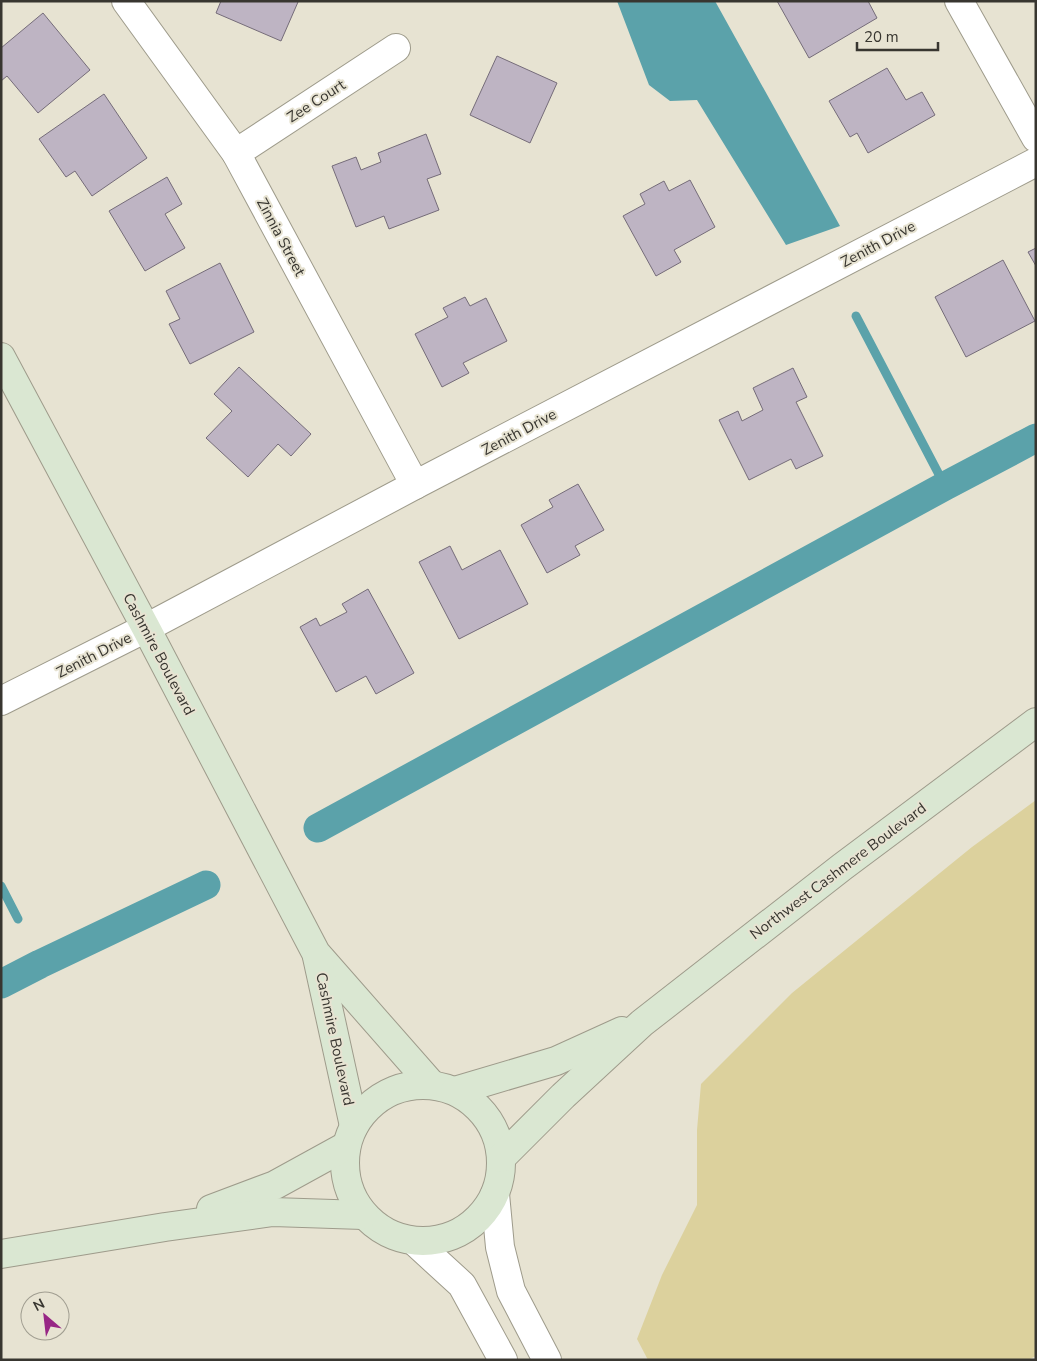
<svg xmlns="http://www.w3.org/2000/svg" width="1037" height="1361" viewBox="0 0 1037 1361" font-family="'Nunito Sans',sans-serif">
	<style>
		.green { fill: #dcd19d }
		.water { fill: #5ba2aa }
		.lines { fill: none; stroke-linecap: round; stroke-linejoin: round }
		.stream { stroke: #5ba2aa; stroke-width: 9 }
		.canal { stroke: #5ba2aa; stroke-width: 29 }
		.building { fill: #beb4c3; stroke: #756c79 }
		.street-casing { stroke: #9e9b8b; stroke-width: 30 }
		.secondary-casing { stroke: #9e9b8b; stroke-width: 30 }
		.street { stroke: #fff; stroke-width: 28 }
		.secondary { stroke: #dae7d2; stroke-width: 28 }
		.labels { text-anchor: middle; stroke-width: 4; stroke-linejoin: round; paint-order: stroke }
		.street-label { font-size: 15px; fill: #383630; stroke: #e7e3d2 }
	</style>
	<rect width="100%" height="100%" fill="#e7e3d2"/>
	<polygon class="green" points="1036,800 1036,1356 1028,1360 648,1360 637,1339 662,1275 697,1205 697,1130 701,1084 792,993 972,847"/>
	<polygon class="water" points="617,1 715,1 840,226 786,245 697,100 670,101 649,85"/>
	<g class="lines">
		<g class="stream">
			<polyline points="856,316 945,486"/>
			<polyline points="1,886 18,919"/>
		</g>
		<g class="canal">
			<polyline points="318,828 945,486 1036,438"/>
			<polyline points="1,984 40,964 206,885"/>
		</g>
	</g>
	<g class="building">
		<polygon points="221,1 296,1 298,2 281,41 216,13"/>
		<polygon points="777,1 868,1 877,18 809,58"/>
		<polygon points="43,13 90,70 38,113 7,76 1,81 1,48"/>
		<polygon points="497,56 557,83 530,143 470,115"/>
		<polygon points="887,68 906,100 922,92 935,115 868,153 857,133 850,137 829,101"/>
		<polygon points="104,94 147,158 92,196 75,171 66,177 39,139"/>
		<polygon points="426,134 441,174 427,179 439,210 389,229 384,216 356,227 332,166 356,157 361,170 381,162 378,153"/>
		<polygon points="167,177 182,204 165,214 185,248 145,271 109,211"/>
		<polygon points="690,180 715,227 674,250 681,262 656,276 623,216 645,204 640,194 664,181 669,191"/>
		<polygon points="1036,248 1036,266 1028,252"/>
		<polygon points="1003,260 1035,321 966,357 935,297"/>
		<polygon points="220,263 254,332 190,364 169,324 180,319 166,291"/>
		<polygon points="465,297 470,306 486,298 507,341 463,363 469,373 442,387 415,334 448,317 443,308"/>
		<polygon points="239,367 311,434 291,456 278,444 248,477 206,438 232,411 214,394"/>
		<polygon points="793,368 807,397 796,402 823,456 796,469 791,459 749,480 719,420 738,411 742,421 763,410 753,388"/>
		<polygon points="578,484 604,530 575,546 580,555 547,573 521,525 553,507 549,500"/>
		<polygon points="450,546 462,570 500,550 528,604 459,639 419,562"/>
		<polygon points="368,589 414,673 376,694 366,676 336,692 300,627 316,618 320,626 347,612 342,604"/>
	</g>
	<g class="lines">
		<defs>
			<g id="street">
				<polyline points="126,1 236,153 415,485"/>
				<polyline points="959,1 1036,138"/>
				<polyline points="236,153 396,48"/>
				<polyline points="1,701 146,628 415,485 1036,162"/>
				<polyline points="495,1194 500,1247 511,1291 547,1360"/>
				<polyline points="414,1241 462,1285 503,1360"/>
			</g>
			<g id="secondary">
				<polyline points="1,357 146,628 316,953 432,1085"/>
				<polyline points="317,957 354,1126"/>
				<circle cx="423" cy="1163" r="78"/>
				<polyline points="455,1091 556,1061 622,1031"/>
				<polyline points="501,1158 563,1096 642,1023 842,867 1036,722"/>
				<polyline points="211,1209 275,1185 346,1146"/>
				<polyline points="1,1254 165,1227 273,1212 363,1215"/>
			</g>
		</defs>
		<use href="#street" class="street-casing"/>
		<use href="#secondary" class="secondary-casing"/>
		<use href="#street" class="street"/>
		<use href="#secondary" class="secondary"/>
	</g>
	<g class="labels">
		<g class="street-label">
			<text transform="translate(316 101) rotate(-33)" y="5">Zee Court</text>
			<text transform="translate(281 237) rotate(62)" y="5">Zinnia Street</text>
			<text transform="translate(878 244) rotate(-28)" y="5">Zenith Drive</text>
			<text transform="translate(519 432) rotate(-28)" y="5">Zenith Drive</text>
			<text transform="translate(159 654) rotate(62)" y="5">Cashmire Boulevard</text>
			<text transform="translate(94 655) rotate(-27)" y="5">Zenith Drive</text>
			<text transform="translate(838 871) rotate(-37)" y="5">Northwest Cashmere Boulevard</text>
			<text transform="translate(335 1039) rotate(78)" y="5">Cashmire Boulevard</text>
		</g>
	</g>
	<rect width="1037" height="1361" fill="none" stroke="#383630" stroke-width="5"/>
	<g transform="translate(45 1316) rotate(332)"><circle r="24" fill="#e7e3d2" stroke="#a19e91"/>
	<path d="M0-4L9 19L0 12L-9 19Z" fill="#972685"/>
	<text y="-8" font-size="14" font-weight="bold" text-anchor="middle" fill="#383630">N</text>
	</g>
	<path d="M857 42v8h81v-8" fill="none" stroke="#383630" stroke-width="2.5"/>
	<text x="864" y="42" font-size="15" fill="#383630" stroke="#e7e3d2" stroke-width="4" paint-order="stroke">20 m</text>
</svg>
